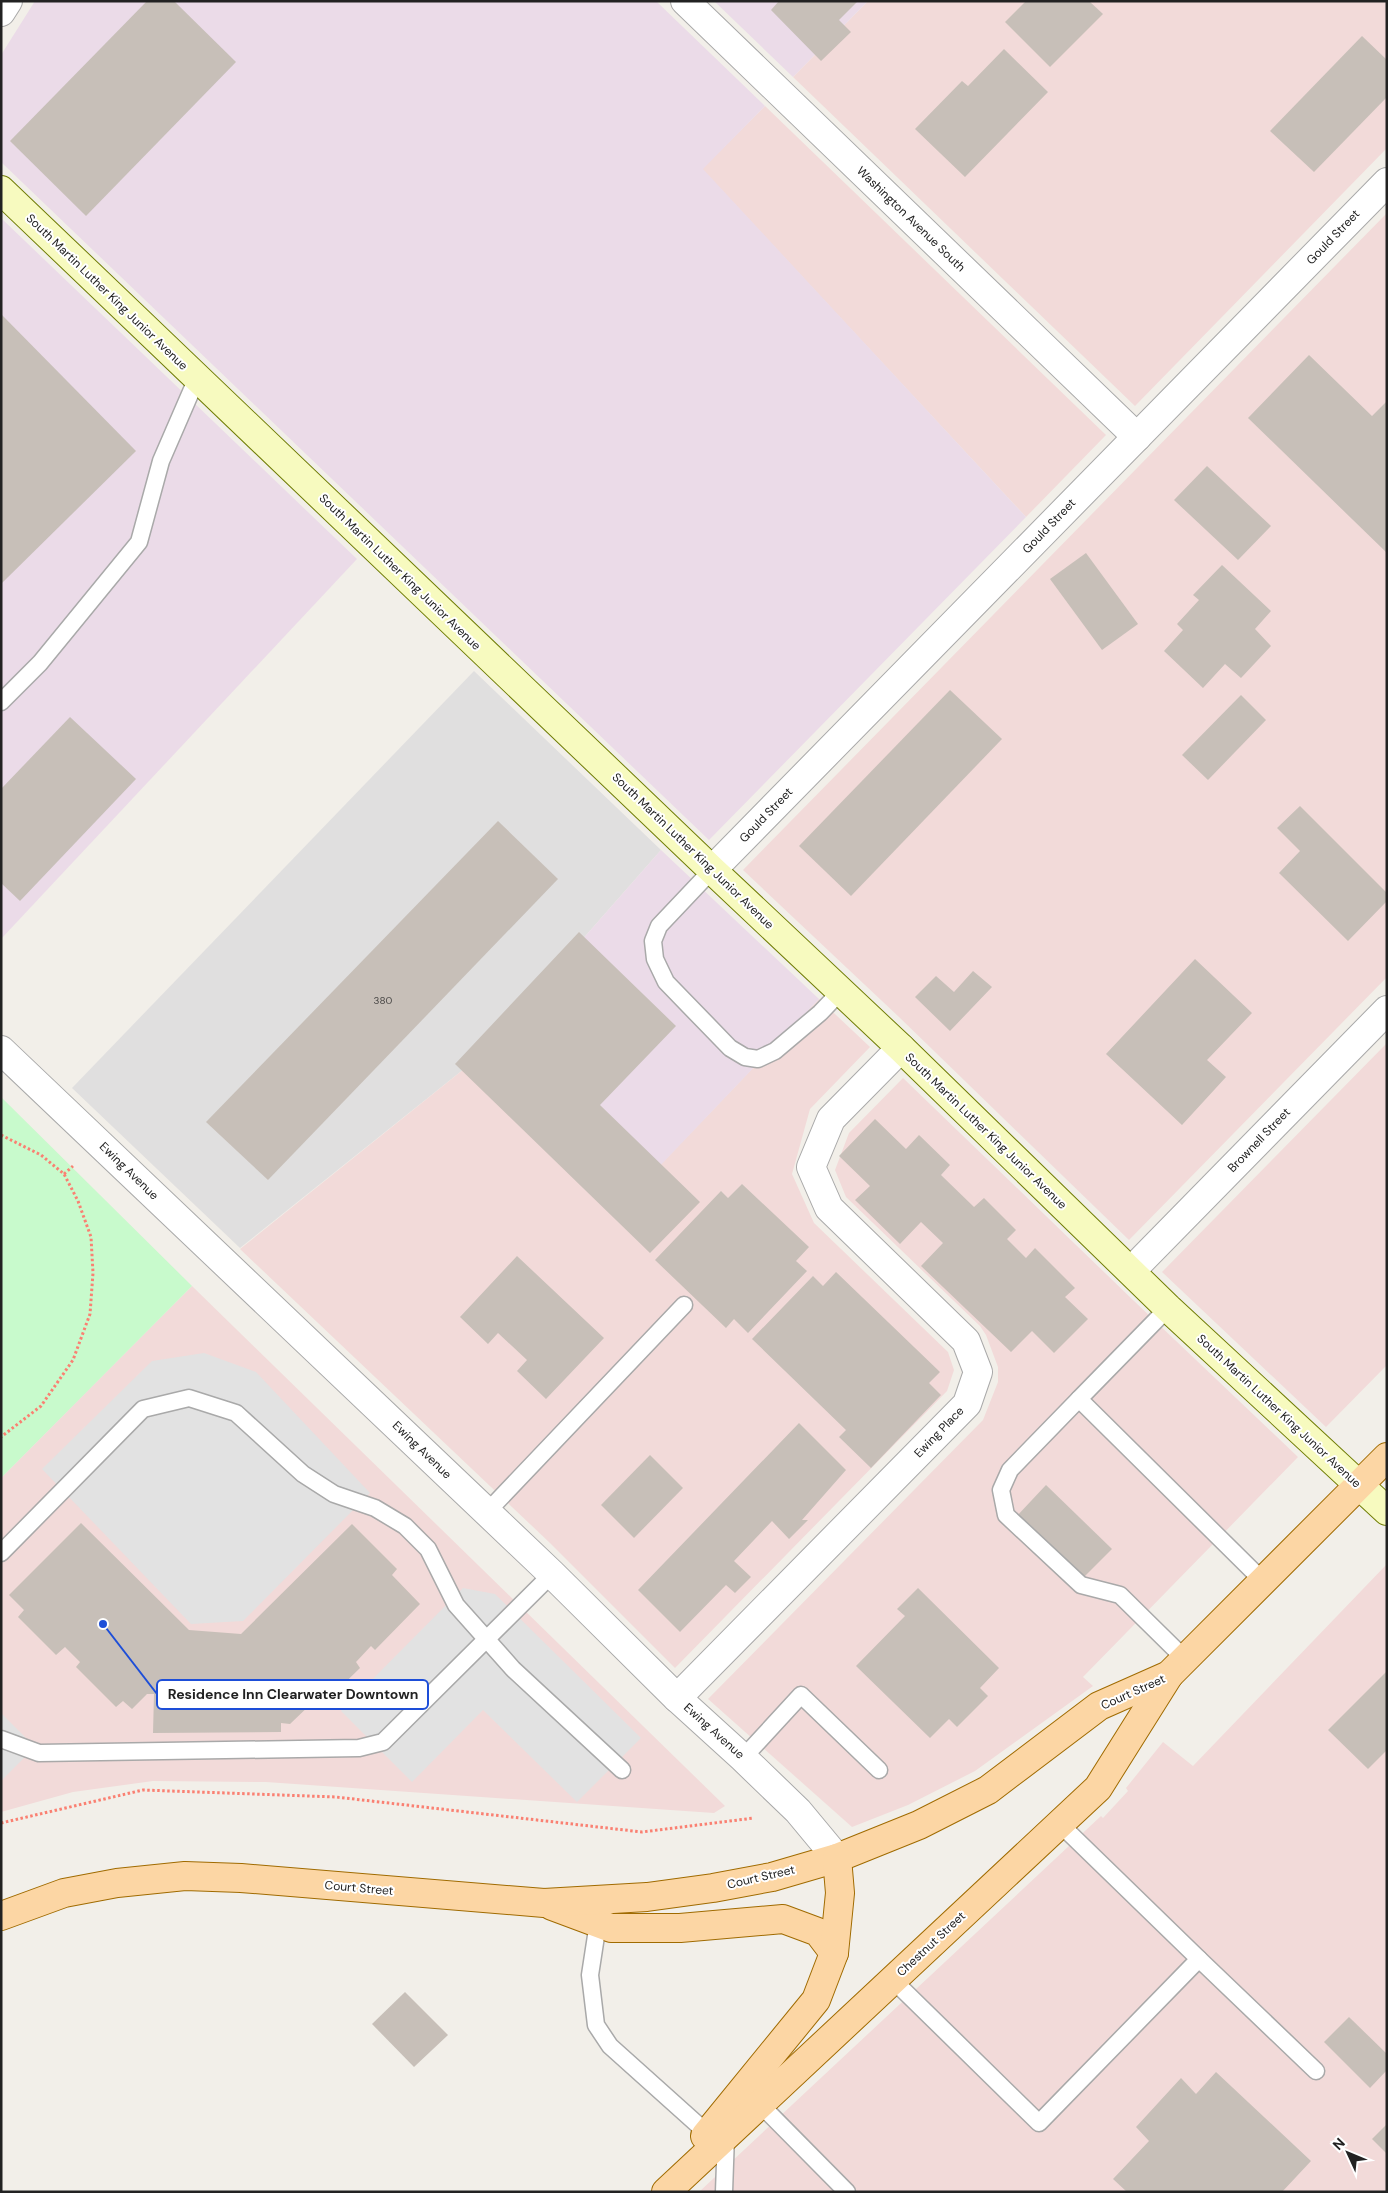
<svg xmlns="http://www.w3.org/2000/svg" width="1388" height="2193" viewBox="0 0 1388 2193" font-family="'DM Sans',sans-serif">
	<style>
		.residential { fill: #e0dfdf }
		.commercial { fill: #f2dad9 }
		.industrial { fill: #ebdbe8 }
		.park { fill: #c8facc }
		.parking { fill: #e2e2e2 }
		.building { fill: #c7bfb8 }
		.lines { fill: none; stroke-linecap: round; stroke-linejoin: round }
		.lane-casing { stroke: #a9a9a9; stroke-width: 19 }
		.street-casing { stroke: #a9a9a9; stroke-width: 30 }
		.secondary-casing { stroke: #707d05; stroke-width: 30 }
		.primary-casing { stroke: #a06b00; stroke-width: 30 }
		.path { stroke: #fa8072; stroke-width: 3; stroke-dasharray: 2.5 2.5; stroke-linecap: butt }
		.lane { stroke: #fff; stroke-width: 16 }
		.street { stroke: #fff; stroke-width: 28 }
		.secondary { stroke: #f7fabf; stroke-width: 28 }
		.primary { stroke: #fcd6a4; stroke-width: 28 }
		.labels { text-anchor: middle; stroke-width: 4; stroke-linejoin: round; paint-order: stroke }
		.number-label { font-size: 10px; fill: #4b4948 }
		.street-label { font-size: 12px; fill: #222; stroke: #fff }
		.leader { fill: none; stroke: #1d4ed8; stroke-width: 2 }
		.callout-dot { fill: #1d4ed8; stroke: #fff; stroke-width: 2 }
		.callout { fill: #fff; stroke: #1d4ed8; stroke-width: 2 }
		.callout-label { font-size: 14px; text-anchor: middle; font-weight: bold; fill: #222 }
	</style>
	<rect width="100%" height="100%" fill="#f2efe9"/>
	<polygon class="residential" points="474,671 661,850 479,1057 240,1248 72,1088"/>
	<g class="commercial">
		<polygon points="868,1 1387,1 1387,148 1135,406 793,77"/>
		<polygon points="765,106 1106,435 1026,517 702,169"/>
		<polygon points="1387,213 1387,977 1129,1240 899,1017 743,870"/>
		<polygon points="819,999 870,1047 810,1109 792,1174 814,1223 948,1352 954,1370 947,1391 675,1668 550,1543 240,1249 479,1057 614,1213"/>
		<polygon points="1387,1043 1387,1365 1326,1427 1162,1272"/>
		<polygon points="903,1078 1134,1301 1298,1457 1083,1677 1093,1686 975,1771 908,1805 852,1827 708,1699 983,1420 998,1382 998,1367 986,1335 980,1326 846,1197 835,1170 849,1133"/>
		<polygon points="192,1286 725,1806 714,1813 266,1782 153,1781 73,1792 1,1812 1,1478"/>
		<polygon points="1387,1564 1387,2192 699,2192 1101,1816 1103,1818 1128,1791 1126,1788 1163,1742 1193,1766"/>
	</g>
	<g class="industrial">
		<polygon points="35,1 656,1 765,106 703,169 1026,517 709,840 1,162 1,55"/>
		<polygon points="714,1 868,1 793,77"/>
		<polygon points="1,218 357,559 1,939"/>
		<polygon points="661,850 819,999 614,1214 479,1057"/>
	</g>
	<polygon class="park" points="1,1097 192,1286 1,1478"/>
	<g class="parking">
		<polygon points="204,1353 256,1372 370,1493 243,1621 191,1624 42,1469 152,1361"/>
		<polygon points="463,1588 495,1594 641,1738 577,1802 483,1710 412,1782 341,1711"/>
		<polygon points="1,1713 35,1747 1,1781"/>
	</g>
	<g class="building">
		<polygon points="147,1 174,1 236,62 86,216 10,141"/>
		<polygon points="779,1 858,1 839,20 851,32 821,61 771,10"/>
		<polygon points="1026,1 1089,1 1103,14 1050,67 1005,22"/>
		<polygon points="1362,36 1387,60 1387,97 1314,172 1270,131"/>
		<polygon points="1004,49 1048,92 965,177 915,129 962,81 968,86"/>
		<polygon points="1,314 136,451 1,584"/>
		<polygon points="1309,355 1372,416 1387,401 1387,553 1248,418"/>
		<polygon points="1207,466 1271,526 1238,560 1174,500"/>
		<polygon points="1086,553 1138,624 1102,650 1050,579"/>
		<polygon points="1222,565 1271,611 1255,629 1271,646 1241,678 1225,664 1203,688 1164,651 1183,630 1177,624 1199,600 1193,595"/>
		<polygon points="950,690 1002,739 851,896 799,846"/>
		<polygon points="1241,695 1266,720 1208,780 1182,755"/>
		<polygon points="70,717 136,779 20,901 1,883 1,789"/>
		<polygon points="1300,806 1387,893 1387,901 1348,941 1279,873 1300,851 1277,828"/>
		<polygon points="498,821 558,879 268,1180 206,1122"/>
		<polygon points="579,932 676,1026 600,1105 700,1202 650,1253 455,1064"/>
		<polygon points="1195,959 1252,1013 1207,1060 1226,1077 1182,1125 1106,1054"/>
		<polygon points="973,971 992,987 950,1031 915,997 936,976 954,992"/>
		<polygon points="875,1119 906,1149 919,1135 950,1165 941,1175 974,1207 984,1198 1016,1230 1007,1239 1026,1258 1035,1248 1075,1288 1065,1297 1088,1319 1054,1353 1032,1331 1011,1352 921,1266 943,1243 921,1222 900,1244 855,1200 870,1186 839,1156"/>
		<polygon points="742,1184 809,1247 796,1261 807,1271 748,1333 734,1319 726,1328 655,1260 721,1191 728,1198"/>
		<polygon points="517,1256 604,1338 546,1399 517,1371 527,1360 498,1333 488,1344 460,1317"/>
		<polygon points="836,1272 940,1372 929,1383 941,1395 871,1468 839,1437 846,1430 752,1339 813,1276 823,1286"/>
		<polygon points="799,1423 846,1470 802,1520 808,1520 789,1539 772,1521 734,1561 751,1577 735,1593 726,1585 680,1632 638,1590"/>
		<polygon points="650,1455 683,1488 634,1538 601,1505"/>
		<polygon points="1046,1485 1112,1549 1080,1581 1016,1517"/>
		<polygon points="81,1523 189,1630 241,1634 352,1524 397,1569 392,1575 420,1604 375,1650 371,1646 356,1662 360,1668 319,1708 313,1702 290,1724 281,1723 281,1732 153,1733 154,1694 147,1694 132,1709 123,1701 116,1707 76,1667 80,1662 65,1647 56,1655 18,1617 24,1610 9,1595"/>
		<polygon points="918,1588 999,1668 980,1688 988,1696 957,1727 949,1719 930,1738 856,1666 905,1616 897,1609"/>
		<polygon points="1387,1671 1387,1750 1368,1769 1328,1730"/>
		<polygon points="405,1992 448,2035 414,2067 372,2024"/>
		<polygon points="1349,2017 1387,2054 1387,2070 1370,2088 1324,2042"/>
		<polygon points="1216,2072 1311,2161 1282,2192 1127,2192 1113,2179 1149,2141 1136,2127 1181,2078 1196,2094"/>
		<polygon points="1387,2124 1387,2154 1372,2139"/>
	</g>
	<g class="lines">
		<defs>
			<g id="lane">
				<polyline points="1,702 40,663 139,542 161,461 197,378"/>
				<polyline points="712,870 659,926 653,941 655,959 666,982 730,1048 745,1057 758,1059 775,1051 820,1013 841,991"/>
				<polyline points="1168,1308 1079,1399 1264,1582"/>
				<polyline points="1079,1399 1010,1470 1001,1490 1006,1515 1081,1585 1120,1595 1186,1660"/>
				<polyline points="487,1512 684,1305"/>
				<polyline points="1,1553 143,1409 189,1398 236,1413 303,1474 334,1494 375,1508 405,1526 428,1549 456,1605 513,1669 622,1770"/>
				<polyline points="1,1739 39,1753 359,1748 383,1742 552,1574"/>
				<polyline points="743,1758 801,1695 879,1770"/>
				<polyline points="598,1923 590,1975 596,2025 610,2046 707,2133"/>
				<polyline points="1199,1959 1316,2071"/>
				<polyline points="893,1980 1039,2123 1199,1959 1060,1824"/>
				<polyline points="760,2104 847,2192"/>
				<polyline points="724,2192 726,2135"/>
			</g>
			<g id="street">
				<polyline points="685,1 1137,437"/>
				<polyline points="1,12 8,1"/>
				<polyline points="712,870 1387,182"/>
				<polyline points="1,1050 552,1574 677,1698 743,1758 798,1811 837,1858"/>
				<polyline points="1131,1271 1387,1010"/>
				<polyline points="677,1698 967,1404 978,1372 966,1341 829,1208 811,1167 831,1119 901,1048"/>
			</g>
			<polyline id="secondary" points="1,190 712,870 901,1048 1168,1308 1387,1511"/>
			<g id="primary">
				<polyline points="552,1906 611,1928 680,1928 783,1919 818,1932 834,1953"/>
				<polyline points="1,1916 64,1893 117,1883 185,1876 241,1878 544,1903 647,1897 713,1888 772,1877 837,1858 919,1825 988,1790 1099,1706 1169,1675 1387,1457"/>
				<polyline points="705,2136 816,2000 834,1953 840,1893 837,1858"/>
				<polyline points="666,2192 1098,1788 1169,1675"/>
			</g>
		</defs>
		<use href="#lane" class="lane-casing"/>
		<use href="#street" class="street-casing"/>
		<use href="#secondary" class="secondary-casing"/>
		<use href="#primary" class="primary-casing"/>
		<g class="path">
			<polyline points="1,1135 41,1155 64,1174 78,1201 91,1237 93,1273 90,1314 73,1360 41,1406 1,1437"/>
			<polyline points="64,1174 73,1166"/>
			<polyline points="1,1823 143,1790 336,1797 642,1832 754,1818"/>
		</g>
		<use href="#lane" class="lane"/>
		<use href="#street" class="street"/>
		<use href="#secondary" class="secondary"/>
		<use href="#primary" class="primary"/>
	</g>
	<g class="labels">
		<g class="number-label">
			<text x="383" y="1004">380</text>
		</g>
		<g class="street-label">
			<text transform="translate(911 219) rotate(44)" y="4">Washington Avenue South</text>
			<text transform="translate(1333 237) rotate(-46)" y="4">Gould Street</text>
			<text transform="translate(107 292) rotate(44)" y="4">South Martin Luther King Junior Avenue</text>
			<text transform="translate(1049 526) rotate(-46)" y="4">Gould Street</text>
			<text transform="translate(400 572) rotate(44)" y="4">South Martin Luther King Junior Avenue</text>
			<text transform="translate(766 815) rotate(-46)" y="4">Gould Street</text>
			<text transform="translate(693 851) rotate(44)" y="4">South Martin Luther King Junior Avenue</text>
			<text transform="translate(986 1131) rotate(44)" y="4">South Martin Luther King Junior Avenue</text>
			<text transform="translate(1259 1140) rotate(-46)" y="4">Brownell Street</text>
			<text transform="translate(129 1171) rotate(44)" y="4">Ewing Avenue</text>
			<text transform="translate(1279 1411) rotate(43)" y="4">South Martin Luther King Junior Avenue</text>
			<text transform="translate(939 1432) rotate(-46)" y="4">Ewing Place</text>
			<text transform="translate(422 1450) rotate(44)" y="4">Ewing Avenue</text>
			<text transform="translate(1133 1692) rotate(-24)" y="4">Court Street</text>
			<text transform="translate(714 1731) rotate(42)" y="4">Ewing Avenue</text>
			<text transform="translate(761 1877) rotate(-13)" y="4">Court Street</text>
			<text transform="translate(359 1888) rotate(5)" y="4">Court Street</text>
			<text transform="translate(931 1944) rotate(-43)" y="4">Chestnut Street</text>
		</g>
	</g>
	<path class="leader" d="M103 1624L157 1694"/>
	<circle class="callout-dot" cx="103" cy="1624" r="5"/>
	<rect class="callout" x="157" y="1680" width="271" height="29" rx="5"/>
	<g class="callout-label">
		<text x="293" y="1699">Residence Inn Clearwater Downtown</text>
	</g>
	<rect width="1388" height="2193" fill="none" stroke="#222222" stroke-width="5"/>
	<g transform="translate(1348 2153) rotate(314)" stroke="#ffffff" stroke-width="4" paint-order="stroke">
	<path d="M0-4L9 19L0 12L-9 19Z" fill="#222222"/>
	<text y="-8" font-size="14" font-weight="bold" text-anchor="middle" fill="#222222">N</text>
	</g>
</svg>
